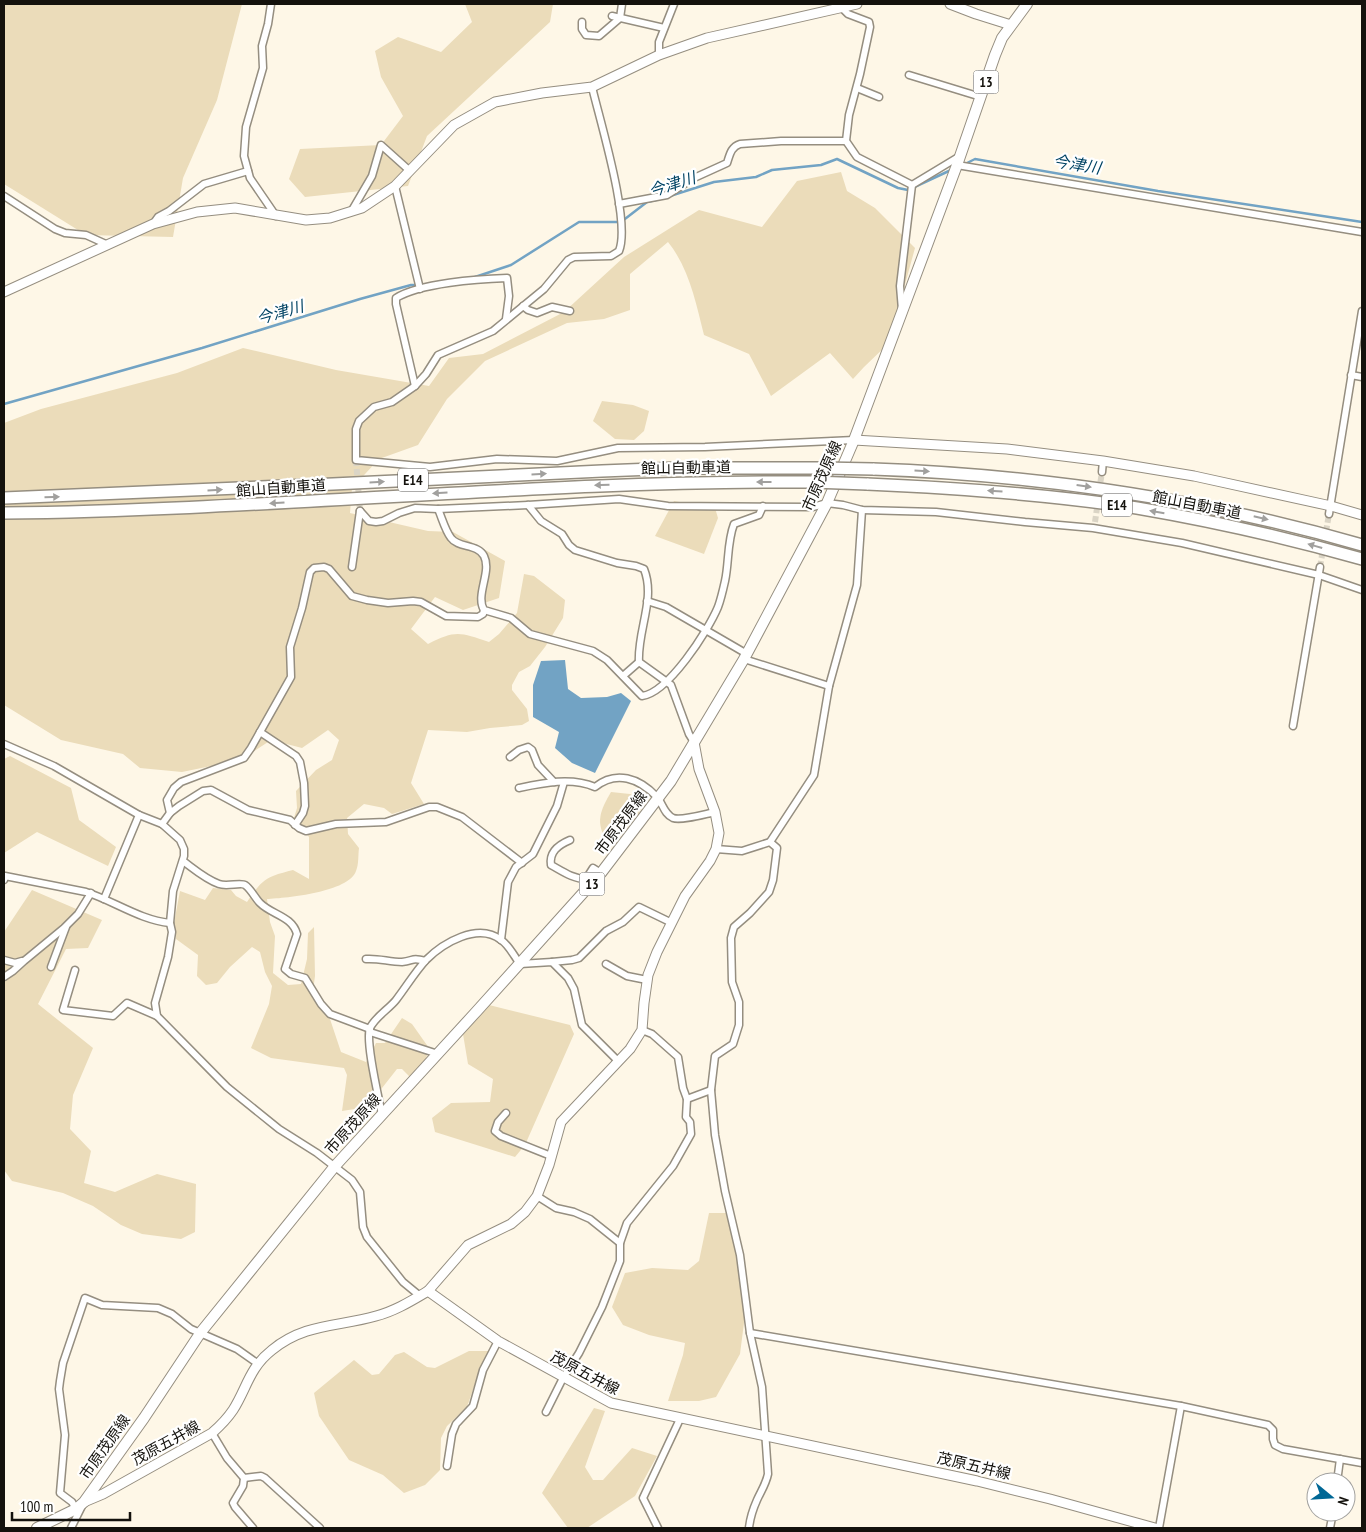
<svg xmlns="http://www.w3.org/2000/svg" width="1366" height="1532" viewBox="0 0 1366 1532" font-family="'PT Sans Narrow','Noto Sans JP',sans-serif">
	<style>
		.green { fill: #ebdcba }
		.water { fill: #72a3c4 }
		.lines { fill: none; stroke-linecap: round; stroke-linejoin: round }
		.stream { stroke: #72a3c4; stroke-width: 2.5 }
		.street-tunnel { stroke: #dbd5c6; stroke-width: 6; stroke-dasharray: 6 3; stroke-linecap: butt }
		.street-casing { stroke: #958e80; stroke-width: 9 }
		.secondary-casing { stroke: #958e80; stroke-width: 11 }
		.primary-casing { stroke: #958e80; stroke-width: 12 }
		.highway-casing { stroke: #958e80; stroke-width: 14 }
		.street { stroke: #fff; stroke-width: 6 }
		.secondary { stroke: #fff; stroke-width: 9 }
		.primary { stroke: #fff; stroke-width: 10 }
		.highway { stroke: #fff; stroke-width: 11 }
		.highway-bridge-casing { stroke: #958e80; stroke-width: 14; stroke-linecap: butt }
		.highway-bridge { stroke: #fff; stroke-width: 11 }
		.oneway { fill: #a1a09e }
		.labels { text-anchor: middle; stroke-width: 4.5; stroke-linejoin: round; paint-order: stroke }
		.shield { fill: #fff; stroke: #5a5956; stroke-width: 1 }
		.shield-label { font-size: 14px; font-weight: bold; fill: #14120d }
		.street-label { font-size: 15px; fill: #14120d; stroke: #fff }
		.water-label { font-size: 16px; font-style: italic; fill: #004364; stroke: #fff }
	</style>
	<rect width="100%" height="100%" fill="#fef7e7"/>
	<g class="green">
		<polygon points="4,4 242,4 217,100 183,178 173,237 86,235 4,184"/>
		<polygon points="465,4 553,4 550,22 427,136 408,186 305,197 289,179 300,149 381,145 403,116 381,77 375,51 398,37 441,52 472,22"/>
		<path d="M841 172 847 191 875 208 915 248 889 343 864 367 853 379 830 353 771 396 749 354 704 335C696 303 689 268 668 242L630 274V310L604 319 567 323 485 361 447 399 418 445 379 459 352 488 350 513 428 531 453 532 505 561 499 598 463 610 435 597 411 629 428 644C455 630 460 632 489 642L499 634 517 613 524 574 534 576 565 600 563 618 545 647 530 666 519 672 512 685V690L527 709 529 721 522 725 490 728 467 732 428 730 411 783 424 804 392 814 384 808 364 804 347 818 348 834 359 848C358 855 359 864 356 871 349 892 287 898 267 899L270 922 275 936 273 973 288 985 301 984 307 959 308 933 314 927 315 976 312 998 330 1019 341 1052 366 1062 376 1043H385L402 1018 412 1024 429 1048 426 1059 411 1078 402 1069H397L371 1102 361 1108 342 1111 347 1075 344 1068 271 1058 251 1048 269 1004 272 986 265 972 260 952 252 947 230 967 217 983 206 985 197 976 198 955 176 939 174 923 180 891 205 900 213 888 231 890 236 896 247 902C254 892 261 880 273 876 280 873 286 872 293 870L309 879V837L294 818 297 808 296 791 316 770 332 760 339 740 328 730 302 748 271 740 244 758 221 764 182 772 140 768 123 754 61 740 4 705V423L41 409 177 373 243 348 336 370 429 386 449 358 483 354 564 312 624 257 699 210 762 227 797 181Z"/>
		<polygon points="602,401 633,405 649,411 644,431 634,440 615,439 593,421"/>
		<polygon points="674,501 715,508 718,518 704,554 655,536"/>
		<polygon points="10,756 71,788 79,820 116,847 108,866 37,832 4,853 4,759"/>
		<path d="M611 792 630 794 643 801 639 814 607 842C595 822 600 811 611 792Z"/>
		<polygon points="32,890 102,920 88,948 66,949 38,1004 93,1048 73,1095 70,1129 91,1151 84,1183 115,1192 157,1174 196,1184 195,1232 181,1239 142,1234 121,1225 93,1206 63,1193 12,1181 4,1170 4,932"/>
		<polygon points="477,1002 570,1025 574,1034 525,1145 515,1157 435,1132 432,1118 451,1103 490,1102 493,1079 468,1064 463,1034"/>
		<polygon points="709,1213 728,1213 742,1274 745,1315 740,1354 716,1397 699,1401 668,1401 683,1355 685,1343 649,1335 623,1325 612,1307 625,1273 652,1268 688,1270 699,1261"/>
		<polygon points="469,1351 489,1351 479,1372 467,1407 447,1426 441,1438 440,1470 425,1485 404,1493 383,1475 349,1460 319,1416 314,1393 354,1360 372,1375 379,1374 395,1355 404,1352 427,1367 435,1368"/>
		<polygon points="594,1408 605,1411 585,1467 593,1480 603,1480 632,1448 657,1456 635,1496 587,1528 568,1528 542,1493"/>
	</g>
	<polygon class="water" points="565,660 568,689 581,698 607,697 621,693 631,701 595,773 572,763 555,748 559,732 533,717 533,685 541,661"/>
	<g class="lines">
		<g class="stream">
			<polyline points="963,165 975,159 1158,191 1362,222"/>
			<polyline points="670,196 714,182 756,177 772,170 821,165 837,159 898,188 908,190 951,170"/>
			<polyline points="475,277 511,265 579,222 621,222 647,202 656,200"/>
			<polyline points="4,404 202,348 360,299 411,285 418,285"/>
		</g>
		<g class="street-tunnel">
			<polyline points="356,460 360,511"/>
			<polyline points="1099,491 1102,472"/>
			<polyline points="1095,522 1098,501"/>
			<polyline points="1320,567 1329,514"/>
		</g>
		<defs>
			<g id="street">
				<polyline points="271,4 268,24 262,46 263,68 246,127 244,156 250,178 276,216"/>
				<polyline points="841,7 848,14 869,22 870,27 860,74 849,115 846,141 857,157 912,185 960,156"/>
				<polyline points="612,16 664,28"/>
				<polyline points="582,22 582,29 586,35 599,36 620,18 622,4"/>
				<polyline points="659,55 659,42 674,4"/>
				<polyline points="909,75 981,97"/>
				<path d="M592 87C600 121 631 222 619 251L611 256 574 257 568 260 544 289 493 331 438 355 426 374 415 386 392 402 374 407 359 421 356 429V460L430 467 497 459 557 461 618 448 705 447 854 440"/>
				<polyline points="857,88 879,97"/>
				<polyline points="957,165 1362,232"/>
				<polyline points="395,186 420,289"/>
				<polyline points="4,196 55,229 65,233 86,235 108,245"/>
				<path d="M619 204 667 195 694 178 727 163C730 154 731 147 740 144L781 141H846"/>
				<polyline points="351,212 372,176 381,145 410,171"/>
				<polyline points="153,224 158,217 169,211 204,184 248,171"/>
				<polyline points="523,306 528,310 537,313 552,307 570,311"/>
				<polyline points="902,310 900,286 912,185"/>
				<polyline points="1351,375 1362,377"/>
				<path d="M415 386 396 304V298C420 283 478 279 507 278L509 296 506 319"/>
				<polyline points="1102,472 1103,461"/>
				<path d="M528 505 541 521 562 534 569 545 575 550 617 563 636 566 644 569C656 599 637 631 639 662L671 685 689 734 694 742"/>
				<path d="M438 509C442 518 445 530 451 538 458 548 478 544 484 556 492 572 475 595 484 610L511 618 530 634 593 651 607 660 642 696C668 693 708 631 718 607 721 599 723 590 725 581 729 563 727 542 734 524L759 515 763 506"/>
				<polyline points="360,511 369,521 376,522 383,521 399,513 415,508 438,509 528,505 619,499 668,506 813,507 827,503 843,505 862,510 936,512 1025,522 1093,528 1182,543 1319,575 1362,590"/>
				<polyline points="1329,514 1362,311"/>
				<polyline points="352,567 360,511"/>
				<polyline points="647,601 666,607 747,654"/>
				<polyline points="744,659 829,686"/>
				<polyline points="623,676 639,662"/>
				<polyline points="1293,726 1320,567"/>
				<polyline points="260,732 296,756 300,762 304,783 305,806 303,813 295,825"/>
				<polyline points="4,744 54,766 139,815 162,824 180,840 184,849 184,856 173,891 170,923 172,932 168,957 155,1003 157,1016 227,1087 279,1129 317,1153 352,1180 360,1192 363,1227 367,1237 403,1282 420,1296"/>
				<polyline points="510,757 519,750 528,747 532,750 538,765 554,782"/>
				<path d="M519 788C543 783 571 777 595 787 616 770 639 778 657 797 663 804 664 814 673 818 681 821 705 814 715 812"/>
				<polyline points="170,813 167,800 174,788 181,782 244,758 251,748 291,677 290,647 302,608 310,572 314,568 324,567 329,569 352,596 367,600 388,603 413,601 421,602 446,616 478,617 483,614 484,610"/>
				<polyline points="162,824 170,813 179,806 203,791 211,790 248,810 290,820 299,828 306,831 336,824 386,822 429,807 437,807 462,817 522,863"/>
				<path d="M570 840C558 845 549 852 551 865 562 871 573 879 586 879L593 868 601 873"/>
				<polyline points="716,849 742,851 770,842 814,775 829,686 857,585 862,510"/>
				<path d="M183 861C194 869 205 879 219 884 227 887 241 882 245 885 251 889 255 898 260 903 272 915 292 916 297 934L285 969 291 974 305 978 321 1004 330 1014 370 1029"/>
				<path d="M4 880 5 876 86 892C114 901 140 920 170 923"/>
				<polyline points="104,899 139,815"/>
				<polyline points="501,940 508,882 516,867 533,854 557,806 564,782"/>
				<path d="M366 959C379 958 389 962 402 962 414 961 411 957 425 961"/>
				<polyline points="4,960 15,963 22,961"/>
				<polyline points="552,962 572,960 579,958 606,931 623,922 639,907 672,923"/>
				<polyline points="606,964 627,976 647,980"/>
				<polyline points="51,967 66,927"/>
				<polyline points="75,970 63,1010 113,1016 127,1003 157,1016"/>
				<polyline points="4,977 13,971 24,961 64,928 78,914 91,893"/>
				<polyline points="370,1032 438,1054"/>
				<polyline points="687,1099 711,1090"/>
				<polyline points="506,1113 498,1122 495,1131 501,1136 551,1156"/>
				<path d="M382 1115C379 1098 365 1042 370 1028 375 1017 389 1009 396 1000 406 987 415 972 426 960 443 943 478 922 501 940 509 945 514 956 520 964L552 962 568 978 574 989 582 1025 618 1061"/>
				<polyline points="537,1196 556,1208 574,1212 590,1219 620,1243"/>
				<polyline points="750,1333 1181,1406 1268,1425 1273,1430 1273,1439 1275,1445 1283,1449 1362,1463"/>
				<polyline points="546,1412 563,1378 579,1353 602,1307 620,1261 620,1243 627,1223 673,1166 691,1134 690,1122 686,1117 687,1099 683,1088 678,1057 652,1034 642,1030"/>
				<polyline points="212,1433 227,1458 244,1478 243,1486 233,1503 235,1507 253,1528"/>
				<polyline points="447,1466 452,1434 456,1424 473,1406 483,1370 498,1341"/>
				<polyline points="244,1478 261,1476 265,1478 320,1528"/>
				<polyline points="1337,1482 1340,1459"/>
				<polyline points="76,1509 72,1502 60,1493 65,1435 59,1389 60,1381 63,1363 85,1298 102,1305 158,1308 172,1314 191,1329 237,1349 257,1363"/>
				<polyline points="71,1528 82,1506"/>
				<polyline points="658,1528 643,1498 680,1419"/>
				<path d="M749 1528C750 1518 753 1509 757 1500 761 1491 766 1484 768 1474L762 1387 750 1333 740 1255 725 1191 715 1135 711 1090 715 1056 733 1044 739 1025V1002L732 982 731 938 734 927 750 913 769 892 773 880 777 848 770 842"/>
				<polyline points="1159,1528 1181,1406"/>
				<polyline points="1330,1528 1333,1512"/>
			</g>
			<g id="secondary">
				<polyline points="950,4 976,14 1011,25"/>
				<polyline points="4,292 153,224 197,212 235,208 306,220 330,218 362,208 395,186 454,125 495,102 542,93 592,87 659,55 707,38 857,4"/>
				<polyline points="854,440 1007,449 1103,461 1194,476 1331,506 1362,515"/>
				<polyline points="428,1291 468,1245 511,1224 525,1212 537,1196 549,1165 561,1122 630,1049 642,1030 644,1003 648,975 657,952 685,896 710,861 716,849 719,833 715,812 699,769 694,742"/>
				<path d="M84 1502 103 1494 212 1433C220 1426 227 1419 233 1410 247 1388 249 1368 272 1350 305 1323 338 1327 376 1316 395 1311 411 1301 428 1291L498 1341 611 1403 977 1481 1050 1499 1155 1528"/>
			</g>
			<polyline id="primary" points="37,1528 76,1509 84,1502 144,1418 201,1332 335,1166 476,1012 601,873 671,781 744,659 827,503 854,440 902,312 957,165 995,55 1002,38 1027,4"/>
			<g id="highway">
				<path d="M873 469C1039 475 1203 499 1362 545"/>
				<path d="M867 484C957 488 1048 494 1137 508 1213 521 1288 538 1362 559"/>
				<polyline points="4,498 333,484 602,471 679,468 822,468"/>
				<path d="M4 513C274 510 543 480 813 482"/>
			</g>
		</defs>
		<use href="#street" class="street-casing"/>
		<use href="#secondary" class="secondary-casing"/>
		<use href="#primary" class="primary-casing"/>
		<use href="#highway" class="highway-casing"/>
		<use href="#street" class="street"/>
		<use href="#secondary" class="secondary"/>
		<use href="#primary" class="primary"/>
		<use href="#highway" class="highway"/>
		<defs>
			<g id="highway-bridge">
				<polyline points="822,468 873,469"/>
				<polyline points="813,482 867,484"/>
			</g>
		</defs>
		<use href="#highway-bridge" class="highway-bridge-casing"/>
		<use href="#highway-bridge" class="highway-bridge"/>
	</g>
	<defs><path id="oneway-solid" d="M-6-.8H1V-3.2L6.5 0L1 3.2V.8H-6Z" transform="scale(1.25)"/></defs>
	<g class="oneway">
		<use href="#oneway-solid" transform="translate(922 471) rotate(3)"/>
		<use href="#oneway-solid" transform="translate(539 474) rotate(-3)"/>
		<use href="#oneway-solid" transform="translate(377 482) rotate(-3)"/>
		<use href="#oneway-solid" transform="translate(764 482) rotate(-180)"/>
		<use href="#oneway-solid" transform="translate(602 485) rotate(178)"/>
		<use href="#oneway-solid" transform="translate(1084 486) rotate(8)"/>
		<use href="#oneway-solid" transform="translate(215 490) rotate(-3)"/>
		<use href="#oneway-solid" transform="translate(995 491) rotate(-176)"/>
		<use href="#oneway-solid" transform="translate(440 493) rotate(177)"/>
		<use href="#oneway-solid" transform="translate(52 497) rotate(-2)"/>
		<use href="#oneway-solid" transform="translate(277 503) rotate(176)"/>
		<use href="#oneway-solid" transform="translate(1157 512) rotate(-170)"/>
		<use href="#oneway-solid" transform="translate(1261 518) rotate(13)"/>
		<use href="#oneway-solid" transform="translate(1315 546) rotate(-164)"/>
	</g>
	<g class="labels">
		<g class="shield">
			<rect x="973.5" y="70.5" width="25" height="23" rx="4"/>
			<rect x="398" y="468.5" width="30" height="23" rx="4"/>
			<rect x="1102" y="493.5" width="30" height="23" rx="4"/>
			<rect x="579.5" y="872.5" width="25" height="23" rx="4"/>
		</g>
		<g class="shield-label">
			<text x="986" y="87">13</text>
			<text x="413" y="485">E14</text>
			<text x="1117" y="510">E14</text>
			<text x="592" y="889">13</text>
		</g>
		<g class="street-label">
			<text transform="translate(686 468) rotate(-1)" y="5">館山自動車道</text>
			<text transform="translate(822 476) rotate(-66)" y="5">市原茂原線</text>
			<text transform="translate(281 488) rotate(-4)" y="5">館山自動車道</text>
			<text transform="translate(1197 505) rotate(11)" y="5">館山自動車道</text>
			<text transform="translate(621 823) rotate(-53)" y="5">市原茂原線</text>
			<text transform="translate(353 1124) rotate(-48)" y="5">市原茂原線</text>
			<text transform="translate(585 1373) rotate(28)" y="5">茂原五井線</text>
			<text transform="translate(166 1443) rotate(-29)" y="5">茂原五井線</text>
			<text transform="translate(105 1447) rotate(-55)" y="5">市原茂原線</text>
			<text transform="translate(974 1466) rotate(13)" y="5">茂原五井線</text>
		</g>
		<g class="water-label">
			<text transform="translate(1077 164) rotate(9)" y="6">今津川</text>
			<text transform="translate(672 184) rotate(-18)" y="6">今津川</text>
			<text transform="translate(280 312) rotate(-16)" y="6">今津川</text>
		</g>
	</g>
	<rect width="1366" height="1532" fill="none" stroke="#14120d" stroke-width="10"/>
	<g transform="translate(1331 1497) rotate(108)"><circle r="24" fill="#ffffff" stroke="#a1a09e"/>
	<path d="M0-4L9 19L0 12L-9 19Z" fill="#006795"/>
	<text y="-8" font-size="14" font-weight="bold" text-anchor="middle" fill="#14120d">N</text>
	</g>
	<path d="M12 1512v8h118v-8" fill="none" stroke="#14120d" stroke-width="2.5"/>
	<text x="20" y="1512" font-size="15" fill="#14120d" stroke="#ffffff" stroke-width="4" paint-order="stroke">100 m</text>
</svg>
